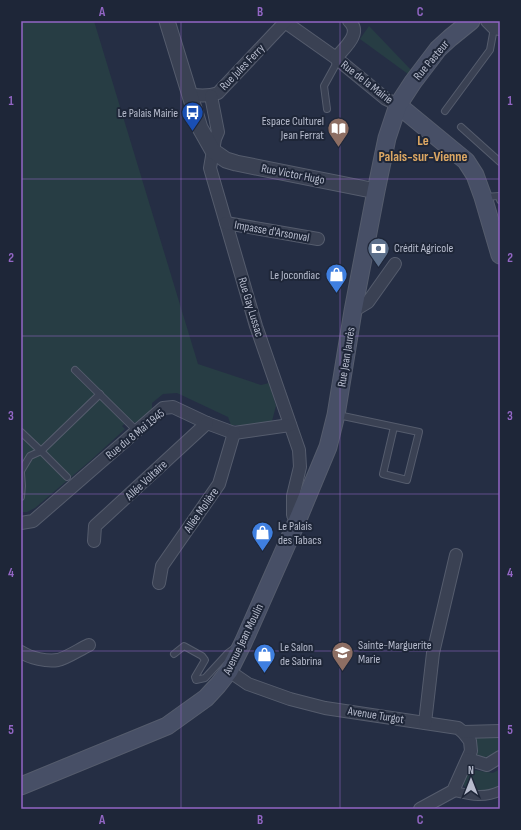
<svg xmlns="http://www.w3.org/2000/svg" width="521" height="830" viewBox="0 0 521 830" font-family="'Sofia Sans Condensed',sans-serif">
	<style>
		.green { fill: #273d44 }
		.lines { fill: none; stroke-linecap: round; stroke-linejoin: round }
		.service-casing { stroke: #555c6d; stroke-width: 8 }
		.pedestrian-casing { stroke: #555c6d; stroke-width: 11 }
		.minor-casing { stroke: #555c6d; stroke-width: 14 }
		.tertiary-casing { stroke: #555c6d; stroke-width: 17 }
		.secondary-casing { stroke: #555c6d; stroke-width: 19 }
		.service { stroke: #3a4153; stroke-width: 6 }
		.pedestrian { stroke: #3a4153; stroke-width: 9 }
		.minor { stroke: #3a4153; stroke-width: 12 }
		.tertiary { stroke: #3a4153; stroke-width: 15 }
		.secondary { stroke: #474f66; stroke-width: 17 }
		.grid { fill: none; stroke: #9366c5; stroke-width: 1; stroke-opacity: 0.55 }
		.labels { text-anchor: middle; stroke-width: 4; stroke-linejoin: round; paint-order: stroke }
		.street-label { font-size: 12px; fill: #b7bccd; stroke: #1e2638 }
		.poi-label { font-size: 12px; fill: #b7bccd; stroke: #1e2638; text-anchor: start }
		.quarter-label { font-size: 14px; font-weight: bold; fill: #dca763; stroke: #1e2638 }
		.neatline { fill: none; stroke: #9366c5; stroke-width: 1.5 }
		.grid-label { font-size: 13px; text-anchor: middle; font-weight: bold; fill: #9366c5 }
	</style>
	<rect width="100%" height="100%" fill="#252e44"/>
	<g class="green">
		<polygon points="21,21 94,21 198,364 261,385 269,383 276,406 272,421 254,426 231,425 228,417 177,393 163,394 152,403 152,411 136,423 129,420 122,426 125,429 90,461 35,508 27,512 21,512"/>
		<polygon points="369,26 411,70 408,74 360,39"/>
		<polygon points="500,735 500,752 483,758 476,756 473,737"/>
		<polygon points="468,769 493,773 500,769 500,789 495,791 468,792 463,784"/>
	</g>
	<g class="lines">
		<defs>
			<g id="service">
				<polyline points="327,109 324,86 335,66 336,58"/>
				<polyline points="445,111 490,50 494,28"/>
				<polyline points="461,127 500,162"/>
				<polyline points="485,197 499,196 500,200"/>
				<polyline points="75,370 137,431"/>
				<polyline points="338,415 419,432 407,480 383,474 394,427"/>
				<polyline points="21,432 41,451 30,456 21,471"/>
				<polyline points="21,473 22,486 21,497"/>
				<polyline points="67,477 41,451 100,394"/>
				<polyline points="174,654 184,646 202,656 205,660 195,677 196,680 205,678 228,653 235,648"/>
			</g>
			<path id="pedestrian" d="M453 791C470 795 483 799 500 791"/>
			<g id="minor">
				<polyline points="487,21 494,28 500,29"/>
				<polyline points="285,22 336,58 386,99 398,105"/>
				<path d="M336 58C344 48 363 33 349 21"/>
				<path d="M190 95C201 95 208 97 218 93L286 21"/>
				<polyline points="211,96 218,132 215,139 210,168 256,326 299,450 300,467 293,496 293,515 298,519"/>
				<polyline points="226,223 318,239"/>
				<polyline points="353,311 368,302 395,264"/>
				<polyline points="21,523 33,521 163,408 173,407 207,423 234,433 290,425"/>
				<polyline points="94,541 95,526 207,423"/>
				<polyline points="159,583 162,566 219,484 234,433"/>
				<path d="M21 652C30 658 47 662 58 660 67 658 80 649 89 645"/>
				<polyline points="229,671 248,684 290,699 325,708 458,728 463,732 470,741 471,751 453,791 420,809"/>
				<polyline points="425,723 433,653 456,555"/>
				<polyline points="463,732 500,731"/>
				<polyline points="468,759 487,765 500,757"/>
			</g>
			<polyline id="tertiary" points="167,21 200,128 213,151 226,160 236,163 376,191"/>
			<g id="secondary">
				<polyline points="398,105 466,161 475,175 483,197 500,255"/>
				<polyline points="21,786 167,726 206,698 218,685 229,671 243,643 298,519 328,447 336,415 353,311 376,191 387,138 398,105 413,82 438,49 450,38 471,21"/>
			</g>
		</defs>
		<use href="#service" class="service-casing"/>
		<use href="#pedestrian" class="pedestrian-casing"/>
		<use href="#minor" class="minor-casing"/>
		<use href="#tertiary" class="tertiary-casing"/>
		<use href="#secondary" class="secondary-casing"/>
		<use href="#service" class="service"/>
		<use href="#pedestrian" class="pedestrian"/>
		<use href="#minor" class="minor"/>
		<use href="#tertiary" class="tertiary"/>
		<use href="#secondary" class="secondary"/>
	</g>
	<path class="grid" d="M181 21V809M340 21V809M21 179H500M21 336H500M21 494H500M21 651H500"/>
	<defs>
		<symbol id="bus-pin" viewBox="-11 -11 22 30"><path d="M0 17L-7.5 6A9.5 9.5 0 1 1 7.5 6Z" fill="#1a4fb4" stroke="#1e2638"/><path d="M-5-6H5V4H4V6H2V4H-2V6H-4V4H-5ZM-3.5-4V0h7V-4ZM-3.5 1.2v1.5H-2V1.2ZM2 1.2v1.5H3.5V1.2Z" fill="#fff"/></symbol>
		<symbol id="library-pin" viewBox="-11 -11 22 30"><path d="M0 17L-7.5 6A9.5 9.5 0 1 1 7.5 6Z" fill="#8d6e63" stroke="#1e2638"/><path d="M-6-4Q-3-5.5-.7-3.5V5Q-3 3-6 4ZM6-4Q3-5.5 .7-3.5V5Q3 3 6 4Z" fill="#fff"/></symbol>
		<symbol id="bank-pin" viewBox="-11 -11 22 30"><path d="M0 17L-7.5 6A9.5 9.5 0 1 1 7.5 6Z" fill="#5c6f8a" stroke="#1e2638"/><path d="M-6-4H6V4H-6ZM0-2.3a2.3 2.3 0 1 0 0 4.6a2.3 2.3 0 1 0 0-4.6Z" fill="#fff"/></symbol>
		<symbol id="shop-pin" viewBox="-11 -11 22 30"><path d="M0 17L-7.5 6A9.5 9.5 0 1 1 7.5 6Z" fill="#3f7fe0" stroke="#1e2638"/><path d="M-5-2.5h2.3a2.7 3.5 0 0 1 5.4 0H5L5.5 6h-11ZM-1.5-2.5h3a1.5 2.3 0 0 0-3 0Z" fill="#fff"/></symbol>
		<symbol id="school-pin" viewBox="-11 -11 22 30"><path d="M0 17L-7.5 6A9.5 9.5 0 1 1 7.5 6Z" fill="#8d6e63" stroke="#1e2638"/><path d="M0-5L7-2L0 1L-7-2ZM-4 1L0 2.5L4 1V4Q0 6-4 4Z" fill="#fff"/></symbol>
	</defs>
	<g fill-rule="evenodd">
		<use href="#bus-pin" x="180" y="100" width="25" height="34"/>
		<use href="#library-pin" x="326" y="116" width="25" height="34"/>
		<use href="#bank-pin" x="366" y="236" width="25" height="34"/>
		<use href="#shop-pin" x="324" y="262" width="25" height="34"/>
		<use href="#shop-pin" x="250" y="520" width="25" height="34"/>
		<use href="#school-pin" x="330" y="640" width="25" height="34"/>
		<use href="#shop-pin" x="252" y="642" width="25" height="34"/>
	</g>
	<g class="labels">
		<g class="street-label">
			<text transform="translate(431 60) rotate(-50)" y="4">Rue Pasteur</text>
			<text transform="translate(242 67) rotate(-46)" y="4">Rue Jules Ferry</text>
			<text transform="translate(367 82) rotate(38)" y="4">Rue de la Mairie</text>
			<text transform="translate(293 174) rotate(11)" y="4">Rue Victor Hugo</text>
			<text transform="translate(272 231) rotate(10)" y="4">Impasse d'Arsonval</text>
			<text transform="translate(251 307) rotate(73)" y="4">Rue Gay Lussac</text>
			<text transform="translate(346 357) rotate(-81)" y="4">Rue Jean Jaurès</text>
			<text transform="translate(135 434) rotate(-39)" y="4">Rue du 8 Mai 1945</text>
			<text transform="translate(146 480) rotate(-43)" y="4">Allée Voltaire</text>
			<text transform="translate(201 510) rotate(-55)" y="4">Allée Molière</text>
			<text transform="translate(243 639) rotate(-64)" y="4">Avenue Jean Moulin</text>
			<text transform="translate(376 715) rotate(9)" y="4">Avenue Turgot</text>
		</g>
		<g class="poi-label">
			<text x="178" y="117" text-anchor="end">Le Palais Mairie</text>
			<text x="324" y="125" text-anchor="end">Espace Culturel<tspan x="324" dy="14">Jean Ferrat</tspan></text>
			<text x="394" y="252">Crédit Agricole</text>
			<text x="320" y="279" text-anchor="end">Le Jocondiac</text>
			<text x="278" y="530">Le Palais<tspan x="278" dy="14">des Tabacs</tspan></text>
			<text x="358" y="649">Sainte-Marguerite<tspan x="358" dy="14">Marie</tspan></text>
			<text x="280" y="651">Le Salon<tspan x="280" dy="14">de Sabrina</tspan></text>
		</g>
		<g class="quarter-label">
			<text x="423" y="145">Le<tspan x="423" dy="16">Palais-sur-Vienne</tspan></text>
		</g>
	</g>
	<rect width="521" height="830" fill="none" stroke="#1e2638" stroke-width="44"/>
	<g transform="translate(471 780)" stroke="#1e2638" stroke-width="3" paint-order="stroke">
	<path d="M0-3L7 15L0 10L-7 15Z" fill="#b7bccd"/>
	<text y="-6" font-size="11" font-weight="bold" text-anchor="middle" fill="#b7bccd">N</text>
	</g>
	<rect x="22" y="22" width="477" height="786" class="neatline"/>
	<g class="grid-label">
		<text x="102" y="16">A</text>
		<text x="260" y="16">B</text>
		<text x="420" y="16">C</text>
		<text x="11" y="105">1</text>
		<text x="510" y="105">1</text>
		<text x="11" y="262">2</text>
		<text x="510" y="262">2</text>
		<text x="11" y="420">3</text>
		<text x="510" y="420">3</text>
		<text x="11" y="577">4</text>
		<text x="510" y="577">4</text>
		<text x="11" y="734">5</text>
		<text x="510" y="734">5</text>
		<text x="102" y="824">A</text>
		<text x="260" y="824">B</text>
		<text x="420" y="824">C</text>
	</g>
</svg>
